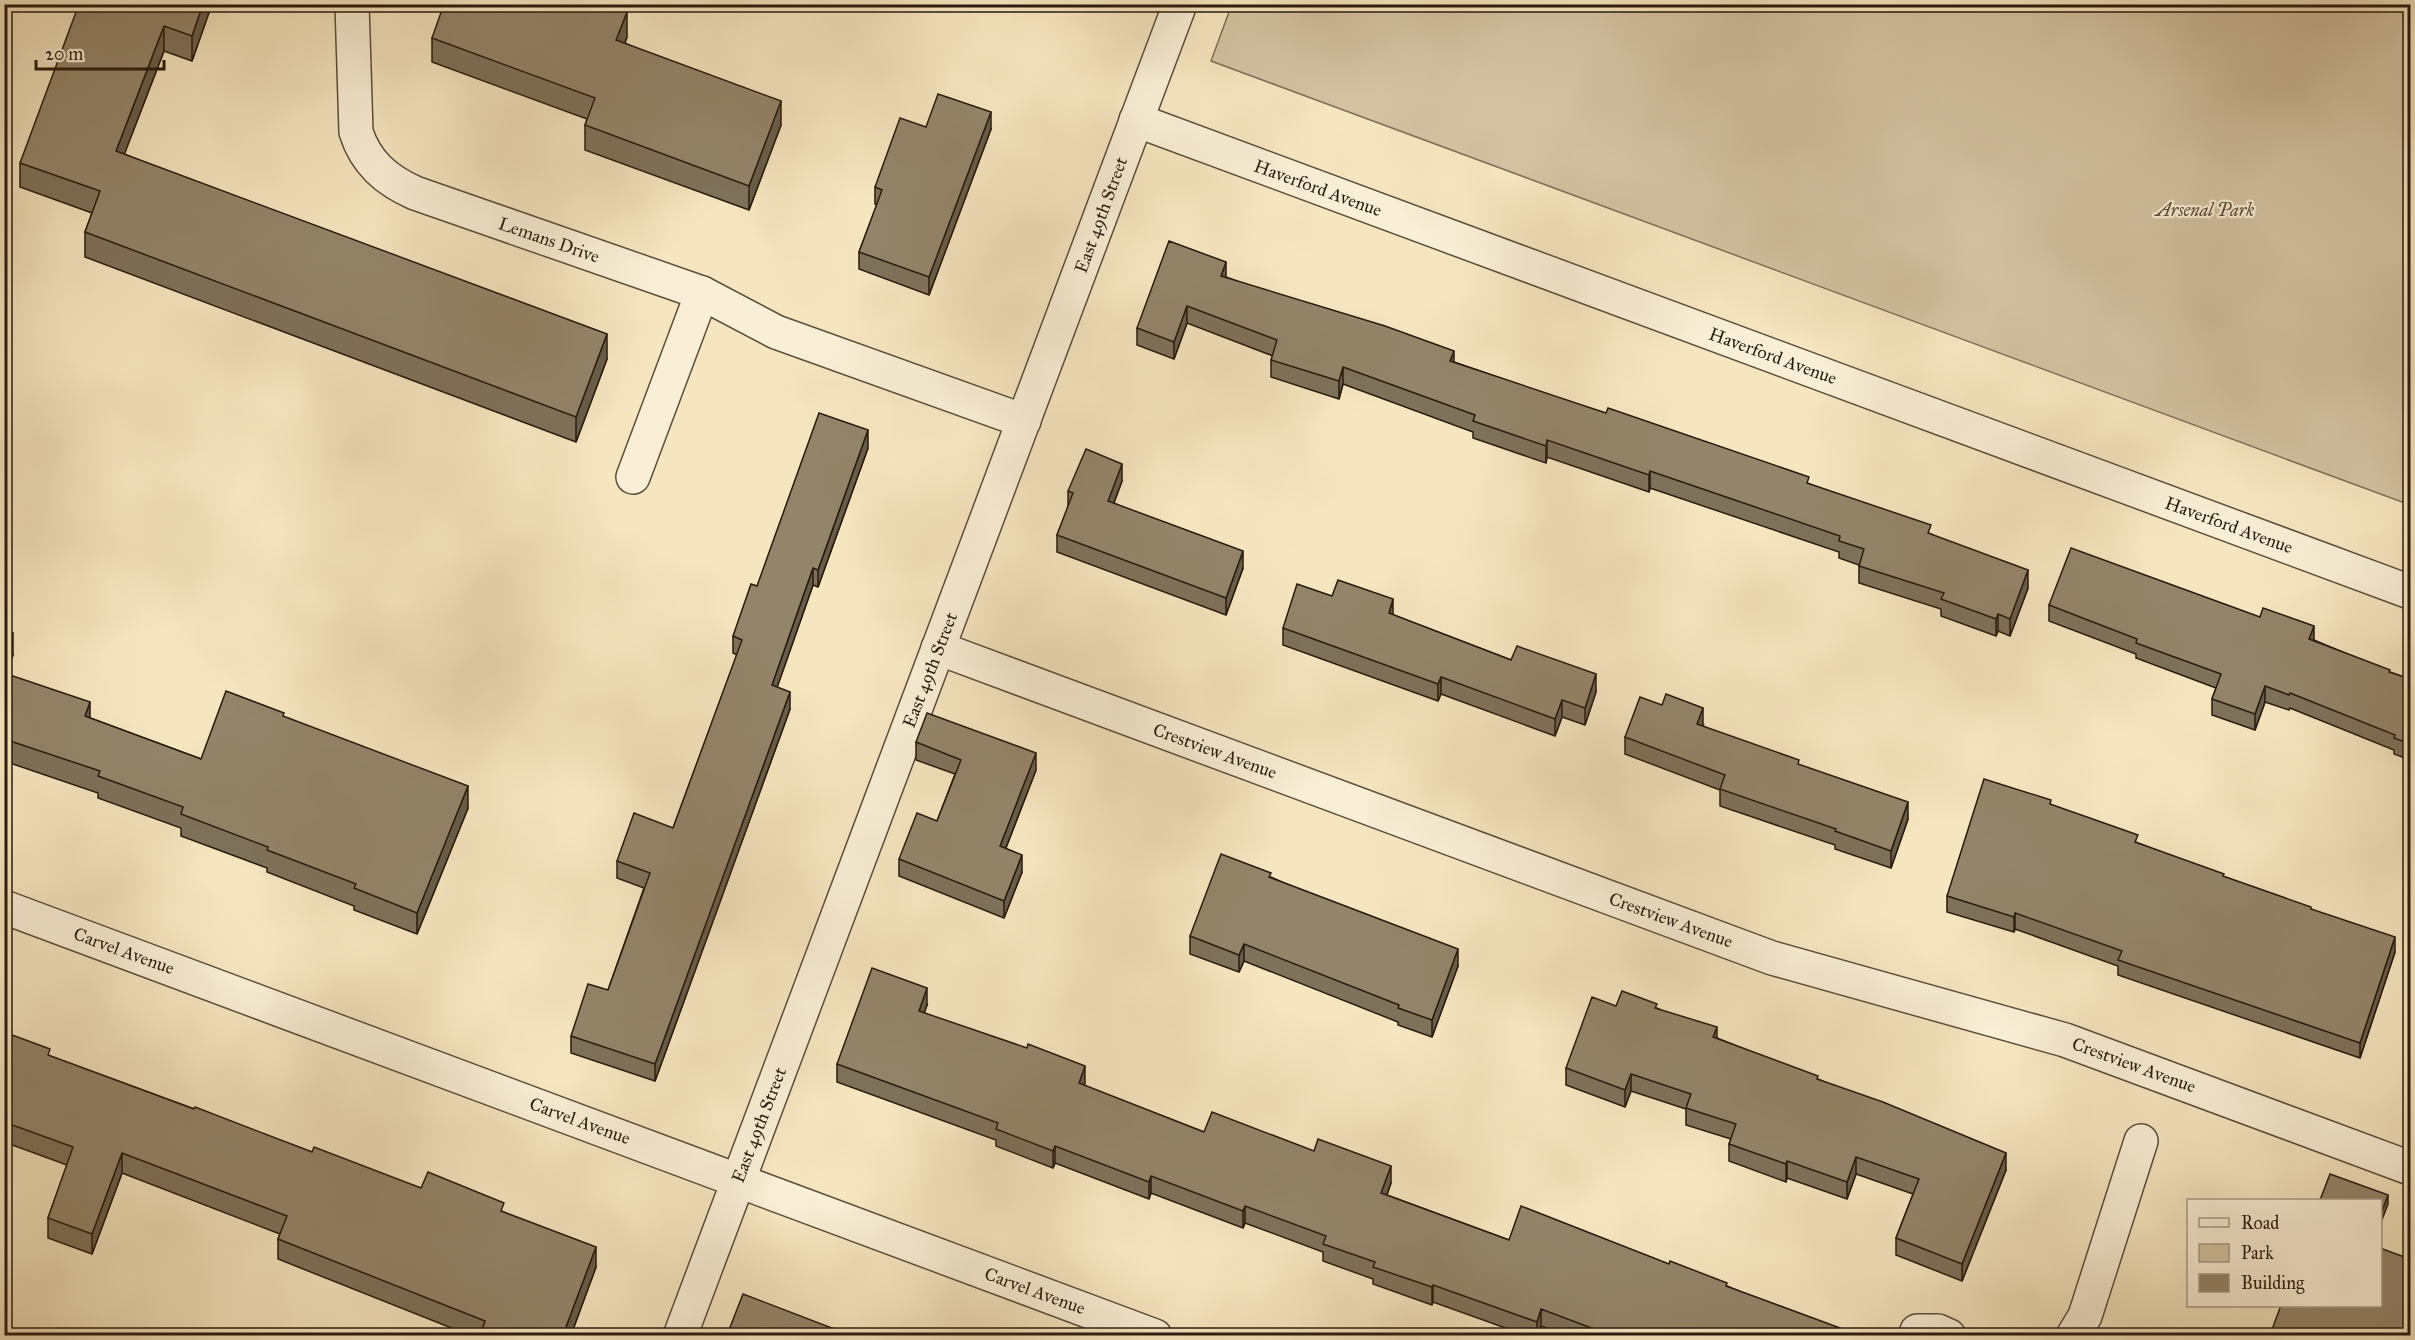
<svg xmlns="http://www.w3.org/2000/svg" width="2415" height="1340" viewBox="0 0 2415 1340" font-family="'IM FELL Great Primer',serif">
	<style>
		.green { fill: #d3c3a2; stroke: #7e6f58; stroke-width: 1.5 }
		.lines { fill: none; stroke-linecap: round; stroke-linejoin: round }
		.minor-casing { stroke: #5c4e3a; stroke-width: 36 }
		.minor { stroke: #f9efd6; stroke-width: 33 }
		.wall { fill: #7e725b; stroke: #281b0d; stroke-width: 1.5 }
		.shaded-wall { fill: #675d4a; stroke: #281b0d; stroke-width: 1.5 }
		.building { fill: #93856a; stroke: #281b0d; stroke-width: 1.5 }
		.labels { text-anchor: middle; stroke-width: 4.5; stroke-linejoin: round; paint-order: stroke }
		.street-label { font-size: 18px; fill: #281b0d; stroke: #f9efd6 }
		.park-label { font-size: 18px; font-style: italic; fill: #5b4d3a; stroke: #f9efd6 }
	</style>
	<rect width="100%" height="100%" fill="#f6e6c0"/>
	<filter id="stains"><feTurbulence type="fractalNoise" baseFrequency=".00333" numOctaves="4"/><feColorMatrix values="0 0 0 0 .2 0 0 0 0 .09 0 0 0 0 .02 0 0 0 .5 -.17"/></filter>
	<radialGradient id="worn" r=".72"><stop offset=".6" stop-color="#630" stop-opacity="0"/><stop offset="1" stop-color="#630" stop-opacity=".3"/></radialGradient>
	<polygon class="green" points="1232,4 2410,5 2410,505 1211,61"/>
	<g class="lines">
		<defs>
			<g id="minor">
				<path d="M352 4 356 132C366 163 386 180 415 193L702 293 633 477"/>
				<polyline points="1136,120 2410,592"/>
				<polyline points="702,293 776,332 1024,421"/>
				<polyline points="938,648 1772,958 2065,1040 2410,1168"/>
				<polyline points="4,907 1155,1336"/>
				<polyline points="680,1336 1180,4"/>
				<polyline points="1915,1336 1917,1331 1938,1331 1949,1336"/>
				<polyline points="2073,1336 2085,1316 2141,1141"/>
			</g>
		</defs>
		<use href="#minor" class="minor-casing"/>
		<use href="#minor" class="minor"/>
	</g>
	<g class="wall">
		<polygon points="110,4 212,4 192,61 164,51 124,154 607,359 576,442 85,257 85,232 92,213 20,187 20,163"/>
		<polygon points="627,37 625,43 781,125 749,210 585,150 585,125 587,119 432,62 432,38"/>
		<polygon points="926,127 991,129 929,295 859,269 859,252 877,205 875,204 875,187"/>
		<polygon points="1226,277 1454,362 1809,484 1931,534 2028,588 2010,636 1998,631 1996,636 1941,616 1941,609 1859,583 1859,565 1839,558 1839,552 1650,488 1649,492 1547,457 1546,463 1473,438 1473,432 1343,384 1339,399 1271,377 1271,360 1273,356 1187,323 1174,359 1137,345 1137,328"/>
		<polygon points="868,448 818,587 813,585 777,687 790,709 655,1081 571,1053 571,1036 608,990 644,888 617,878 617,861 673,828 737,655 733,653 733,636 757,586"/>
		<polygon points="1122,481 1114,503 1243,568 1226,615 1057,552 1057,535 1068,507 1068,491"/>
		<polygon points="1332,596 1393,615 1596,692 1585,725 1562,717 1555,736 1441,694 1438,701 1283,645 1283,628"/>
		<polygon points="2049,605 2314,640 2390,672 2410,679 2410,760 2394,754 2394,750 2290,708 2289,710 2265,702 2255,730 2212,715 2212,699 2216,688 2136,658 2136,654 2049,621"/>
		<polygon points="4,630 13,655 6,674 90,718 201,759 284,717 468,808 417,934 354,910 354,906 267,872 267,868 181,836 181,828 98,798 98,793 4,761"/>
		<polygon points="1703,725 1702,726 1799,765 1908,819 1891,868 1835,849 1835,845 1720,806 1720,790 1625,754 1625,737"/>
		<polygon points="916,742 1036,770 1006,848 1022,872 1004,918 899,876 899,859 937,821 955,774 916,760"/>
		<polygon points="2051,805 2138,843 2224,877 2311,909 2395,952 2360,1058 2118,975 2118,966 2015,929 2014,932 1947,912 1947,896"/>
		<polygon points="1271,877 1458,966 1432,1037 1398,1025 1398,1022 1244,961 1239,972 1190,954 1190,936"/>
		<polygon points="927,1005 924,1013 1085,1083 1084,1086 1204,1132 1391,1183 1387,1195 1509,1240 1669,1264 1727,1286 1840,1335 1566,1335 1541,1326 1538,1335 1525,1335 1433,1302 1432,1305 1373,1284 1373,1279 1323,1261 1323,1252 1245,1223 1243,1228 1151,1193 1149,1199 1055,1163 1053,1168 996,1146 996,1140 837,1082 837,1064"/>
		<polygon points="1616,1006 1657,1008 1717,1038 1818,1079 2006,1170 1962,1281 1896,1255 1896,1238 1913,1194 1856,1174 1847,1199 1787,1178 1786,1182 1729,1161 1729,1144 1731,1139 1686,1125 1686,1109 1631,1091 1625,1107 1566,1085 1566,1068"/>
		<polygon points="4,1032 50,1056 312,1152 421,1188 504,1212 596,1267 571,1335 469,1335 278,1259 278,1239 280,1234 122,1173 92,1254 48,1238 48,1218 67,1165 4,1142"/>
	</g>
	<g class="shaded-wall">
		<polygon points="203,4 212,4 192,61 192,36"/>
		<polygon points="627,12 627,37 616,65 616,40"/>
		<polygon points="164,26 164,51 116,176 116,151"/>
		<polygon points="781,101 781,125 749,210 749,186"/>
		<polygon points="991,112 991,129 929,295 929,277"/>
		<polygon points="1226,262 1226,279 1221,276"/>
		<polygon points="1187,306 1187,323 1174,359 1174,342"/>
		<polygon points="607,334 607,359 576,442 576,417"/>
		<polygon points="1454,351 1454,368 1450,361"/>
		<polygon points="1343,367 1343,384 1339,399 1339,381"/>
		<polygon points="868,430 868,448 818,587 818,570"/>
		<polygon points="1547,440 1547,457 1546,463 1546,446"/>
		<polygon points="1122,464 1122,481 1108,518 1108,501"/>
		<polygon points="1650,471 1650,488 1649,492 1649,475"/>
		<polygon points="1243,551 1243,568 1226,615 1226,598"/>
		<polygon points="813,568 813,585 772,702 772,685"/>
		<polygon points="2028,570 2028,588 2010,636 2010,619"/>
		<polygon points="1393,599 1393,616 1389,613"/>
		<polygon points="1998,614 1998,631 1996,636 1996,619"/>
		<polygon points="2314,626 2314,642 2309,639"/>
		<polygon points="13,633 13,655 4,677 4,655"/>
		<polygon points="1596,674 1596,692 1585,725 1585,708"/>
		<polygon points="1441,677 1441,694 1438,701 1438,684"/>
		<polygon points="2265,686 2265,702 2255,730 2255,714"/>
		<polygon points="790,692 790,709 655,1081 655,1064"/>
		<polygon points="1562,700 1562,717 1555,736 1555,719"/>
		<polygon points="90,702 90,724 85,716"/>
		<polygon points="1703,708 1703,725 1697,741 1697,724"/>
		<polygon points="1036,753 1036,770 1000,863 1000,846"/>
		<polygon points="468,786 468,808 417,934 417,913"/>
		<polygon points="1908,802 1908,819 1891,868 1891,851"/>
		<polygon points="1022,855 1022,872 1004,918 1004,901"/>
		<polygon points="2015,913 2015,929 2014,932 2014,917"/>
		<polygon points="2395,937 2395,952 2360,1058 2360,1043"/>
		<polygon points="1244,944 1244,961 1239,972 1239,955"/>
		<polygon points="1458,949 1458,966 1432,1037 1432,1020"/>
		<polygon points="927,988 927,1005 919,1028 919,1011"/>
		<polygon points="1717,1027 1717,1044 1713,1037"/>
		<polygon points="1085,1066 1085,1083 1079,1101 1079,1083"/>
		<polygon points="1631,1074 1631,1091 1625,1107 1625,1090"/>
		<polygon points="1055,1146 1055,1163 1053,1168 1053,1151"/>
		<polygon points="122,1153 122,1173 92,1254 92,1234"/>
		<polygon points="2006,1153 2006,1170 1962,1281 1962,1264"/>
		<polygon points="1856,1157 1856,1174 1847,1199 1847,1182"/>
		<polygon points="1787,1161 1787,1178 1786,1182 1786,1164"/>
		<polygon points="1391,1166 1391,1183 1381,1210 1381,1193"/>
		<polygon points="1151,1176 1151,1193 1149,1199 1149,1182"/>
		<polygon points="2388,1195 2388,1204 2380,1225 2380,1216"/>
		<polygon points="1245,1206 1245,1223 1243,1228 1243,1211"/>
		<polygon points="596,1247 596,1267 571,1335 563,1335"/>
		<polygon points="1433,1285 1433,1302 1432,1305 1432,1287"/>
		<polygon points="1541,1309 1541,1326 1538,1335 1537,1335 1537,1322"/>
	</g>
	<g class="building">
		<polygon points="79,4 103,4 110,7 110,4 203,4 192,36 164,26 116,151 607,334 576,417 85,232 100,191 20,163"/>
		<polygon points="444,4 606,4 627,12 616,40 781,101 749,186 585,125 595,98 432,38"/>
		<polygon points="938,94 991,112 929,277 859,252 882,190 875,187 900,118 926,127"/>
		<polygon points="1169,241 1226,262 1221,276 1385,326 1454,351 1450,361 1606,413 1608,408 1809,477 1807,483 1931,525 1928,533 2028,570 2010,619 1998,614 1996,619 1941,599 1944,593 1859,566 1864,549 1839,541 1840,536 1650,471 1649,475 1547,440 1546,446 1473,421 1475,415 1343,367 1339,381 1271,360 1277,340 1187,306 1174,342 1137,328"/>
		<polygon points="819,413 868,430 818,570 813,568 772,685 790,692 655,1064 571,1036 588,984 608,990 650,873 617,861 634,813 673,828 742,640 733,636 751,584 757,586"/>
		<polygon points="1086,449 1122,464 1108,501 1243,551 1226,598 1057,535 1073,493 1068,491"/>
		<polygon points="2071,548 2260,617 2263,608 2314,626 2309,639 2390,670 2389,672 2410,679 2410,744 2394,738 2395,735 2290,693 2289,695 2265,686 2255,714 2212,699 2221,674 2136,643 2137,639 2049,605"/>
		<polygon points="1338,580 1393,599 1389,613 1511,660 1517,646 1596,674 1585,708 1562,700 1555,719 1441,677 1438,684 1283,628 1297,584 1332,596"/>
		<polygon points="4,630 13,633 4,655"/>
		<polygon points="4,673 90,702 85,716 201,759 226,691 284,713 283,716 468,786 417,913 354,888 356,884 267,850 268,847 181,814 183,807 98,776 100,771 4,739"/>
		<polygon points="1666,694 1703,708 1697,724 1799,760 1798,764 1908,802 1891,851 1835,831 1836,829 1720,789 1725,775 1625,737 1640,697 1662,705"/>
		<polygon points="927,713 1036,753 1000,846 1022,855 1004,901 899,859 917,813 937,821 961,760 916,742"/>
		<polygon points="1984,779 2051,800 2050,804 2138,835 2135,842 2224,874 2223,876 2311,907 2311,909 2395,937 2360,1043 2118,960 2122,951 2015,913 2014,917 1947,896"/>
		<polygon points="1221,854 1271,873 1269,877 1458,949 1432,1020 1398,1008 1399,1005 1244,944 1239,955 1190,936"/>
		<polygon points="872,968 927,988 919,1011 1027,1048 1028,1044 1085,1066 1079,1083 1204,1132 1212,1112 1314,1151 1318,1139 1391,1166 1381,1193 1509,1240 1521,1206 1669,1264 1670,1261 1727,1283 1726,1286 1840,1328 1837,1335 1610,1335 1541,1309 1537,1322 1433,1285 1432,1287 1373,1267 1375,1262 1323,1244 1326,1236 1245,1206 1243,1211 1151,1176 1149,1182 1055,1146 1053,1151 996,1129 998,1123 837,1064"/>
		<polygon points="1622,991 1657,1004 1655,1008 1717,1027 1713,1037 1818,1076 1817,1079 1883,1102 2006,1153 1962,1264 1896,1238 1919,1179 1856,1157 1847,1182 1787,1161 1786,1164 1729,1144 1736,1124 1686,1108 1691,1094 1631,1074 1625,1090 1566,1068 1592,997 1616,1006"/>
		<polygon points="4,1032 50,1049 48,1055 194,1109 195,1107 312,1152 314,1147 421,1188 428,1172 504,1203 501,1211 596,1247 563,1335 480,1335 485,1321 278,1239 287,1216 122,1153 92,1234 48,1218 73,1147 4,1122"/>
		<polygon points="2330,1174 2388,1195 2380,1216 2380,1200 2320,1200"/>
		<polygon points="2380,1248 2410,1259 2410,1335 2270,1335 2281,1305 2380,1305"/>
		<polygon points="743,1294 850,1335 727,1335"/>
	</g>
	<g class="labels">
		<g class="street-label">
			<text transform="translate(1318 188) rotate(20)" y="6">Haverford Avenue</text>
			<text transform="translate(1101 215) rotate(-70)" y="6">East 49th Street</text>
			<text transform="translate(549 240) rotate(19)" y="6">Lemans Drive</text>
			<text transform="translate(1773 356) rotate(20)" y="6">Haverford Avenue</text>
			<text transform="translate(2229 525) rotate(20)" y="6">Haverford Avenue</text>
			<text transform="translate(930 670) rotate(-69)" y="6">East 49th Street</text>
			<text transform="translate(1215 751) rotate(20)" y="6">Crestview Avenue</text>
			<text transform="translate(1671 920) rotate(20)" y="6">Crestview Avenue</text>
			<text transform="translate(124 951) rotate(20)" y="6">Carvel Avenue</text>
			<text transform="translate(2134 1065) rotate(20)" y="6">Crestview Avenue</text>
			<text transform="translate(580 1121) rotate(20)" y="6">Carvel Avenue</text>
			<text transform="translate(759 1125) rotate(-69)" y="6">East 49th Street</text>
			<text transform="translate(1035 1291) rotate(20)" y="6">Carvel Avenue</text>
		</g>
		<g class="park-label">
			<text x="2205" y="216">Arsenal Park</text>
		</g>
	</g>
	<rect width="2415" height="1340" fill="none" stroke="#f6e6c0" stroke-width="24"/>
	<rect x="6" y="6" width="2403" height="1328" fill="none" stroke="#281b0d" stroke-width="3"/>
	<rect x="12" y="12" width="2391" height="1316" fill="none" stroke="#281b0d" stroke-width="1.5"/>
	<rect x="2187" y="1199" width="195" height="108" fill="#f9efd6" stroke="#a59a86" stroke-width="1.5"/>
	<rect x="2199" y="1218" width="30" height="9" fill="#f9efd6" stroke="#a59a86" stroke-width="1.5"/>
	<text x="2241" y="1229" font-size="18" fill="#281b0d">Road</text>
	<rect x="2199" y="1244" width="30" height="18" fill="#d3c3a2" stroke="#a59a86" stroke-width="1.5"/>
	<text x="2241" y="1259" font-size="18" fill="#281b0d">Park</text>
	<rect x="2199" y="1274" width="30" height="18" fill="#93856a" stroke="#a59a86" stroke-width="1.5"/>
	<text x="2241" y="1289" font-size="18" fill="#281b0d">Building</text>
	<path d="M36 60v9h128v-9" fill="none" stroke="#281b0d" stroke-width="3"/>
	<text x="45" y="60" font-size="18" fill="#281b0d" stroke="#f9efd6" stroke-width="4.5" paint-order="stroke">20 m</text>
	<rect width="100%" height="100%" filter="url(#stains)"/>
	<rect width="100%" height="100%" fill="url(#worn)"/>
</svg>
